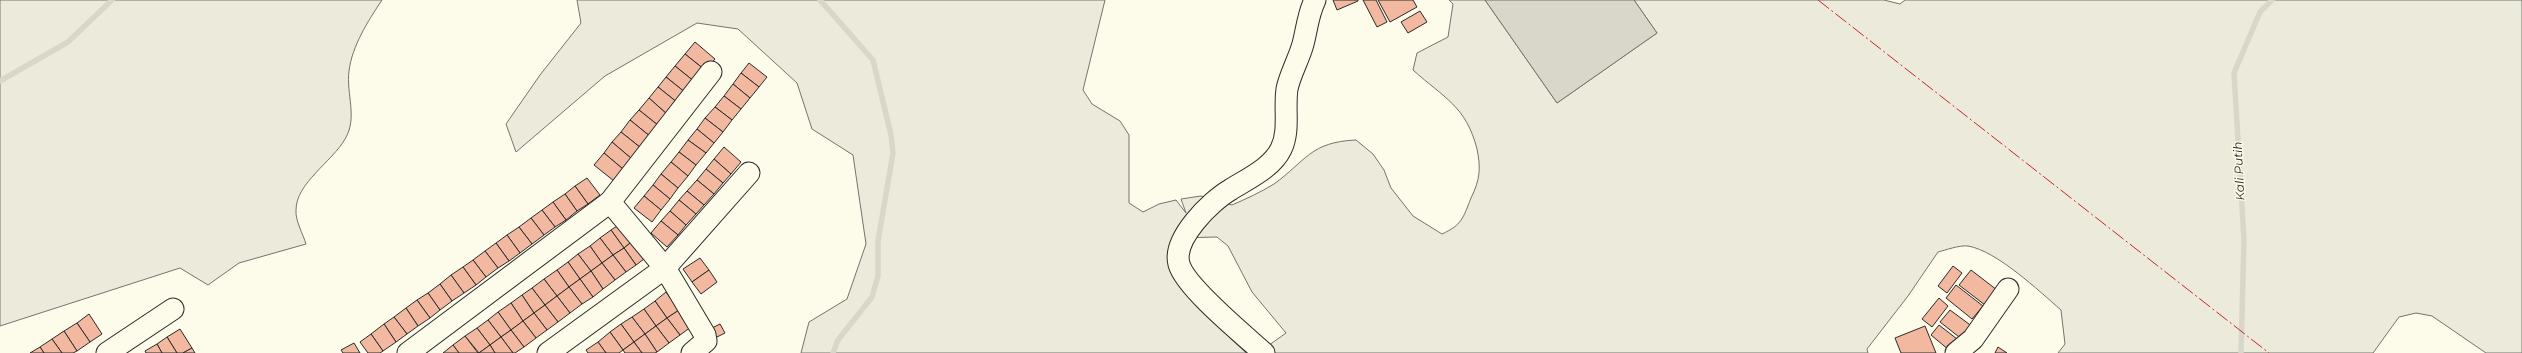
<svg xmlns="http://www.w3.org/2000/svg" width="2522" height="353" viewBox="0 0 2522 353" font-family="Montserrat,sans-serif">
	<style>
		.green { fill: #ecebdb; stroke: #74746e }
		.water { fill: #d8d7c9; stroke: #74746e }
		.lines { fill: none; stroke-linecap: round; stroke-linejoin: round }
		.stream { stroke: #d8d7c9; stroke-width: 5.5 }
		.building { fill: #f2b8a0; stroke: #2b2b2b }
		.minor-casing { stroke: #2b2b2b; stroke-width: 23 }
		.minor { stroke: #fdfbea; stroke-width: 21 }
		.power { stroke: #c62828; stroke-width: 1; stroke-dasharray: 14 3 2 3; stroke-linecap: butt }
		.labels { text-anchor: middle; stroke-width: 3; stroke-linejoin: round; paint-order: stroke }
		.water-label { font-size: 12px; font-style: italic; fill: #2b2b2b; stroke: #fdfbea }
	</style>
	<rect width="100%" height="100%" fill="#fdfbea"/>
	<g class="green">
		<path d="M0 0H382C368 21 352 46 349 71 346 94 358 118 345 139 332 162 296 183 296 210 295 220 303 234 306 244L239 263 208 285 180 268 0 326Z"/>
		<path d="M577 0H1105L1083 90 1092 104 1120 121 1129 135V203L1143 212 1159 204 1176 200 1186 213 1181 199 1201 196 1232 205C1246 199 1261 192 1274 184 1306 161 1310 142 1356 140L1373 154 1384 170 1391 188 1413 216 1442 234C1462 225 1463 218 1471 198 1480 180 1481 168 1477 149 1466 106 1444 98 1413 70L1417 53 1448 37 1453 4 1449 0H1485L1557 103 1657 33 1634 0H1884L1900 4 1905 0H2522V353H2486L2432 316 2416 313 2399 317 2373 353H2058L2065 344 2061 310C2039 291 1997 251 1968 246 1959 245 1946 250 1938 252L1908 296 1867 349 1868 353H1258L1286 333 1252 292 1228 246 1217 237 1177 238 1202 311 1246 353H801L809 322 847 299 866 244 853 155 812 129 797 83 738 29 697 23 605 76 516 152 506 124 540 75 581 23Z"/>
	</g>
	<polygon class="water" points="1485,0 1634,0 1657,33 1557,103"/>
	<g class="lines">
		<g class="stream">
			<polyline points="820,0 873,60 891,135 893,153 878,241 878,276 872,297 838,340 833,353"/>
			<polyline points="0,81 68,42 112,0"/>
			<polyline points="2241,353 2244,240 2234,73 2260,12 2272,0"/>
		</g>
	</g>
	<g class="building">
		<polygon points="1333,0 1358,0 1358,1 1337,10"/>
		<polygon points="1363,0 1376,0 1387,22 1377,27"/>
		<polygon points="1378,0 1413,0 1417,7 1390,22"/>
		<polygon points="1420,11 1427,22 1408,33 1401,22"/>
		<polygon points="695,42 715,59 705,70 685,54"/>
		<polygon points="685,54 705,70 695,82 675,66"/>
		<polygon points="749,63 767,77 759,87 741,73"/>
		<polygon points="675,66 695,82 686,93 666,77"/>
		<polygon points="741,73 759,87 750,98 733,84"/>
		<polygon points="666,77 686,93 678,103 658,87"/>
		<polygon points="733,84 750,98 741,109 724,96"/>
		<polygon points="658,87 678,103 668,115 649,98"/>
		<polygon points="724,96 741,109 732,120 715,107"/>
		<polygon points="649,98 668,115 659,126 639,110"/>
		<polygon points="715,107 732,120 723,132 705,118"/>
		<polygon points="639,110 659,126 651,137 630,120"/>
		<polygon points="705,118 723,132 714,143 697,129"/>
		<polygon points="630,120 651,137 641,148 621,132"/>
		<polygon points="697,129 714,143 706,153 688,140"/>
		<polygon points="621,132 641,148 632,159 612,142"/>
		<polygon points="688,140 706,153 696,165 679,152"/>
		<polygon points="612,142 632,159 623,169 604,153"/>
		<polygon points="724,147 741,162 731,174 714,159"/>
		<polygon points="679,152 696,165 688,176 671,162"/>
		<polygon points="604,153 623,169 614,181 594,165"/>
		<polygon points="714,159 731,174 723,183 706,169"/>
		<polygon points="671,162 688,176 678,188 661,174"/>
		<polygon points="706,169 723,183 714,194 697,180"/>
		<polygon points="661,174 678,188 670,199 653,185"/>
		<polygon points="587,178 600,195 588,204 575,186"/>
		<polygon points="697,180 714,194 704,205 687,191"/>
		<polygon points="653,185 670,199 661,210 644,196"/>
		<polygon points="575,186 588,204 577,211 565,194"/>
		<polygon points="687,191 704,205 696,214 679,200"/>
		<polygon points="565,194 577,211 566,220 553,202"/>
		<polygon points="644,196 661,210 652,222 634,208"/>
		<polygon points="679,200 696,214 686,225 670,211"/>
		<polygon points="553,202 566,220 555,227 542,210"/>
		<polygon points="542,210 555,227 544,235 531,218"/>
		<polygon points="670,211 686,225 678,235 661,221"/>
		<polygon points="531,218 544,235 532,244 519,227"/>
		<polygon points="661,221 678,235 667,247 651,233"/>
		<polygon points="623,222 635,239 624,248 611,230"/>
		<polygon points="519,227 532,244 520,253 507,235"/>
		<polygon points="611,230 624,248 613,255 600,238"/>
		<polygon points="507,235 520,253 509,261 496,243"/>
		<polygon points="600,238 613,255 602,263 590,246"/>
		<polygon points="635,239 648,256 636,265 624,248"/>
		<polygon points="496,243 509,261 498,268 485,251"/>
		<polygon points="590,246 602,263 591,271 578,254"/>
		<polygon points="624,248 636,265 626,272 613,255"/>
		<polygon points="485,251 498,268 486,277 473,260"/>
		<polygon points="578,254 591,271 580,279 568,262"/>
		<polygon points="613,255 626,272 615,280 602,263"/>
		<polygon points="700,258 709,270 692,282 683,269"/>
		<polygon points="473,260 486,277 476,285 463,267"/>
		<polygon points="568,262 580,279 569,287 557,270"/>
		<polygon points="602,263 615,280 603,289 591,271"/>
		<polygon points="1953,266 1962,273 1947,293 1938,286"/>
		<polygon points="463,267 476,285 464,293 451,275"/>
		<polygon points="557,270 569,287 557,296 544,279"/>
		<polygon points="709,270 717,282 701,294 692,282"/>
		<polygon points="1971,270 1997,290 1985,305 1959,285"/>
		<polygon points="591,271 603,289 593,297 580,279"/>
		<polygon points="451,275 464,293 452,301 440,284"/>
		<polygon points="544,279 557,296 545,305 532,288"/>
		<polygon points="580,279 593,297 582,304 569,287"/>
		<polygon points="440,284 452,301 440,310 428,293"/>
		<polygon points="1956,285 1983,306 1972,319 1946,298"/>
		<polygon points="569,287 582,304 570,313 557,296"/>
		<polygon points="532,288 545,305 534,313 522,295"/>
		<polygon points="666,292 679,310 667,318 655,301"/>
		<polygon points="428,293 440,310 430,318 417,300"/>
		<polygon points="522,295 534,313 523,321 511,303"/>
		<polygon points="557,296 570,313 558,322 545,305"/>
		<polygon points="1939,298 1948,306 1932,327 1922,319"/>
		<polygon points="417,300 430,318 418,326 406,308"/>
		<polygon points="655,301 667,318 656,326 644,309"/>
		<polygon points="511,303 523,321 511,330 498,312"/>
		<polygon points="545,305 558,322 547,330 534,313"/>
		<polygon points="406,308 418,326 407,334 394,317"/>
		<polygon points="644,309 656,326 645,334 632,317"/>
		<polygon points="679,310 691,327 680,335 667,318"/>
		<polygon points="1950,310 1973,327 1963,340 1940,322"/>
		<polygon points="498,312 511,330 501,337 488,320"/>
		<polygon points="534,313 547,330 536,338 523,321"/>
		<polygon points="89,314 102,334 90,342 77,323"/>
		<polygon points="394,317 407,334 396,342 384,324"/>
		<polygon points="632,317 645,334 634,342 621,324"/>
		<polygon points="667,318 680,335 669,343 656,326"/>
		<polygon points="488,320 501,337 490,345 477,328"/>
		<polygon points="523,321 536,338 524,347 511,330"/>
		<polygon points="77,323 90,342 77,351 64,331"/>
		<polygon points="384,324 396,342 383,351 371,334"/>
		<polygon points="621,324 634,342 623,350 610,332"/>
		<polygon points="720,324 725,333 715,338 710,329"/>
		<polygon points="1939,325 1957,339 1949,350 1931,335"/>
		<polygon points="656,326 669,343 657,352 645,334"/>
		<polygon points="1925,326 1936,353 1901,353 1895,338"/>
		<polygon points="477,328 490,345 479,353 465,336"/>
		<polygon points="180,329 192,348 183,353 177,353 167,337"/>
		<polygon points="511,330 524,347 515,353 513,353 501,337"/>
		<polygon points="64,331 77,351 73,353 62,353 52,339"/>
		<polygon points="610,332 623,350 619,353 606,353 598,342"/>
		<polygon points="371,334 383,351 380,353 368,353 360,342"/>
		<polygon points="645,334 657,352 655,353 642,353 634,342"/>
		<polygon points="465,336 478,353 459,353 453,345"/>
		<polygon points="167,337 177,353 162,353 157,344"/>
		<polygon points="501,337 513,353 495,353 490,345"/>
		<polygon points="52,339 62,353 44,353 40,347"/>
		<polygon points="598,342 606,353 588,353 586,350"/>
		<polygon points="634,342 642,353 625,353 623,350"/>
		<polygon points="354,343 360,353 343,353 341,350"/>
		<polygon points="157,344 162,353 146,353 145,351"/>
		<polygon points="453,345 459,353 443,353"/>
		<polygon points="490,345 495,353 479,353"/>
		<polygon points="40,347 44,353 30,353"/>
		<polygon points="1998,347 2007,353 1995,353"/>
		<polygon points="192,348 195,353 183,353"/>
	</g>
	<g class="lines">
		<defs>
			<g id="minor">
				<polyline points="107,353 173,309"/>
				<polyline points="408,353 610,202"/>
				<polyline points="548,353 665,268 749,173"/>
				<polyline points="692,353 706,341 705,335 665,268 610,202 711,72"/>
				<path d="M1264 353C1244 335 1185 287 1179 264 1172 239 1211 201 1230 190 1247 179 1272 168 1281 149 1290 131 1284 109 1287 89 1290 74 1299 59 1303 44 1307 29 1308 14 1315 0"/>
				<polyline points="1956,353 1973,339 2008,289"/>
			</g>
		</defs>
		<use href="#minor" class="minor-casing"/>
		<use href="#minor" class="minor"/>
		<polyline class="power" points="1818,0 2269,353"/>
	</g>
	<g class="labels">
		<g class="water-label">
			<text transform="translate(2239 171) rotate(-93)" y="4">Kali Putih</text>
		</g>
	</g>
</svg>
